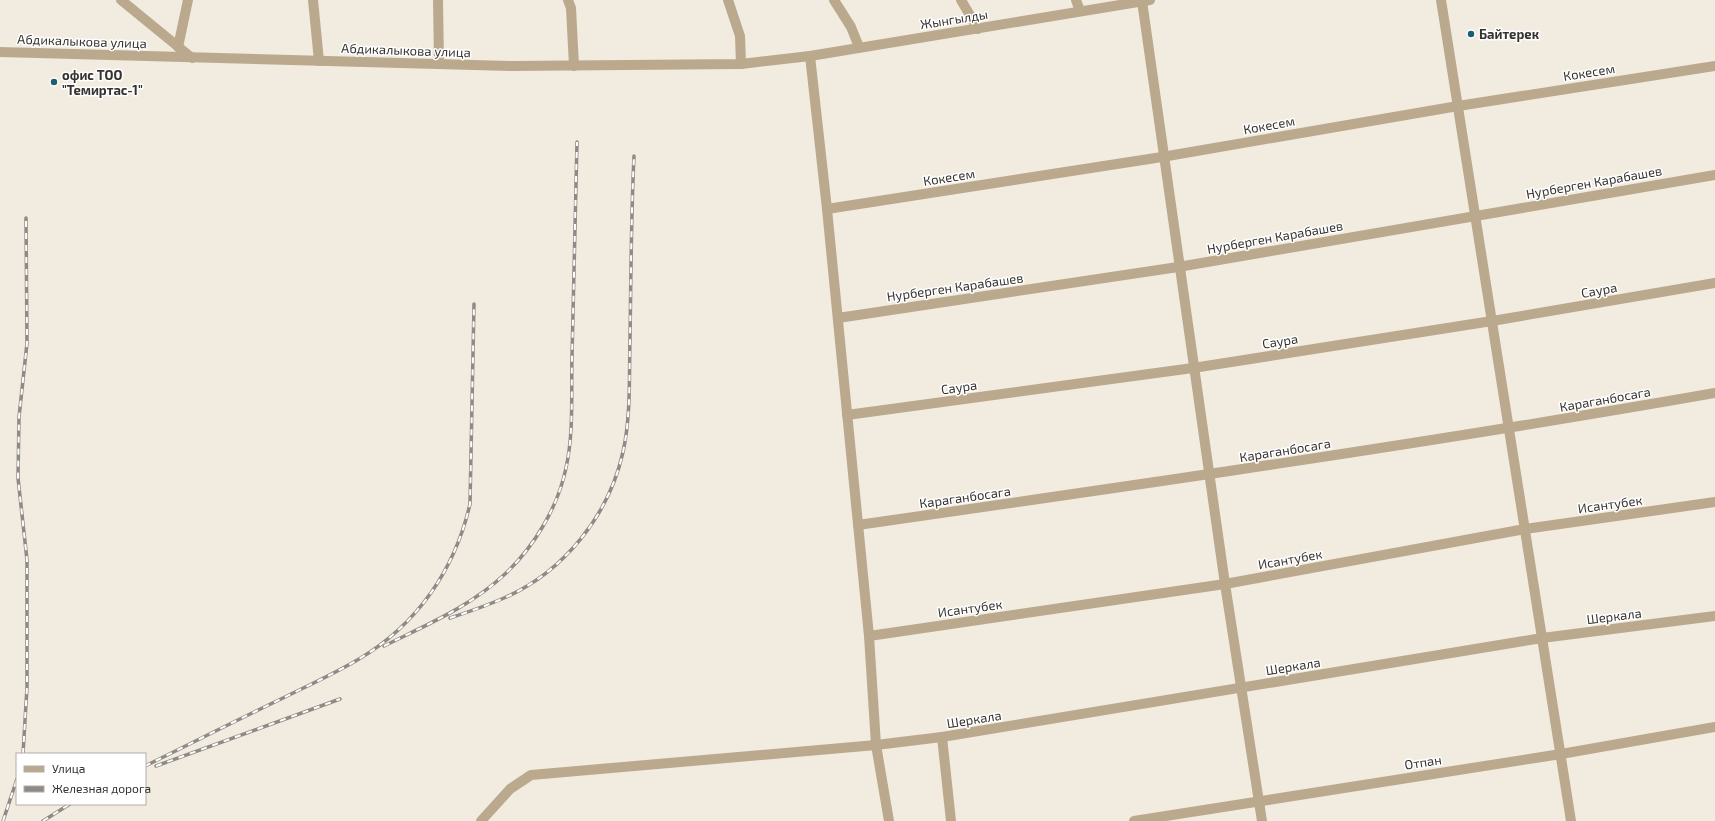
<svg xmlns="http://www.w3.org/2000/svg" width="1715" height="821" viewBox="0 0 1715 821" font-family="'Exo 2',sans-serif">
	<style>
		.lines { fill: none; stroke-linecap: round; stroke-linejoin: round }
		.minor { stroke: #bba98e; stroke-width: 10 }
		.rail-casing { stroke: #8f8a83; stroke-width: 3.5 }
		.rail { stroke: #fff; stroke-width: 2; stroke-dasharray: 6; stroke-linecap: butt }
		.poi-dot { fill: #1b5f72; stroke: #fff; stroke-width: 1.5 }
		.labels { text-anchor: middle; stroke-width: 3; stroke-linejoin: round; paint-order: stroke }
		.street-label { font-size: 13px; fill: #373430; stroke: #fff }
		.poi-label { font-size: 13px; font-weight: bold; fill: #373430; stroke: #fff; text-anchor: start }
	</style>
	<rect width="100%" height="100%" fill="#f2ebe0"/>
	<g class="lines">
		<g class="minor">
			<polyline points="121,0 192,58"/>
			<polyline points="313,0 319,61"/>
			<polyline points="438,0 439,64"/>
			<polyline points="568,0 571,8 574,66"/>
			<polyline points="728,0 740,36 741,64"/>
			<polyline points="834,0 851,27 859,47"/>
			<polyline points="961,0 978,29"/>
			<polyline points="1076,0 1080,11"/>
			<polyline points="1441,0 1571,821"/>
			<polyline points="1142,1 1225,584 1262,821"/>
			<polyline points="178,47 188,0"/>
			<polyline points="0,52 512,66 741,64 810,56 1150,0"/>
			<polyline points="810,56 827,209 869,636 876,745 889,821"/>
			<polyline points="827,209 1162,157 1458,106 1715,66"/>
			<polyline points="838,318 1178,267 1715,175"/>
			<polyline points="847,415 1193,368 1492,321 1715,283"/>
			<path d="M858 525C1144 484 1430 443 1715 393"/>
			<polyline points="869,636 1225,584 1525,529 1715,502"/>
			<polyline points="942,737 951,821"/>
			<polyline points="481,821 510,789 531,775 876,745 942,737 1542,638 1715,616"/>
			<polyline points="1134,821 1561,754 1715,727"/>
		</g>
		<defs>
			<g id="rail">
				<path d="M450 618C468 612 486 606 504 598 564 572 609 515 623 452 631 416 629 377 630 340 631 279 631 217 634 156"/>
				<path d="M384 646C426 625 470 607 505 574 534 547 558 507 566 468 574 432 571 393 572 357 574 285 575 214 577 142"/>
				<polyline points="23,754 27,687 27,560 18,478 19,417 27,343 26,218"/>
				<path d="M145 766C190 744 235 721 281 699 307 686 334 674 359 659 418 624 455 569 470 504L474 304"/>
				<polyline points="156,766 340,699"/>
				<polyline points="3,821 17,779"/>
				<polyline points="43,821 70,804"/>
			</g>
		</defs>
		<use href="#rail" class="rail-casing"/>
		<use href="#rail" class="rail"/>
	</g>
	<g class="poi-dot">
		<circle cx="1471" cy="34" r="4"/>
		<circle cx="54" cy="82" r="4"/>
	</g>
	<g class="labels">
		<g class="street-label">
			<text transform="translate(954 19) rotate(-9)" y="5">Жынгылды</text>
			<text transform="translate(82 41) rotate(2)" y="5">Абдикалыкова улица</text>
			<text transform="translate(406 50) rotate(2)" y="5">Абдикалыкова улица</text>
			<text transform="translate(1589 72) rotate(-9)" y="5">Кокесем</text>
			<text transform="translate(1269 125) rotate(-10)" y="5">Кокесем</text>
			<text transform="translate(949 177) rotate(-9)" y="5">Кокесем</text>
			<text transform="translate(1594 182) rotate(-10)" y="5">Нурберген Карабашев</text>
			<text transform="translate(1275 237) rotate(-10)" y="5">Нурберген Карабашев</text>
			<text transform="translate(955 287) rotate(-8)" y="5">Нурберген Карабашев</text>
			<text transform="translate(1599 290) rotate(-10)" y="5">Саура</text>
			<text transform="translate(1280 341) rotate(-9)" y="5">Саура</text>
			<text transform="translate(959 387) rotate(-8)" y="5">Саура</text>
			<text transform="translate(1605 399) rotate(-10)" y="5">Караганбосага</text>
			<text transform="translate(1285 450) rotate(-9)" y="5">Караганбосага</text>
			<text transform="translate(965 497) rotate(-8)" y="5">Караганбосага</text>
			<text transform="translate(1610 504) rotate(-8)" y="5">Исантубек</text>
			<text transform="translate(1290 559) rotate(-10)" y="5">Исантубек</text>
			<text transform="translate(970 608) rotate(-8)" y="5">Исантубек</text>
			<text transform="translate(1614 616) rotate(-7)" y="5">Шеркала</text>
			<text transform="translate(1293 666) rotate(-9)" y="5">Шеркала</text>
			<text transform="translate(974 719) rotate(-9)" y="5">Шеркала</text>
			<text transform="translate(1423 762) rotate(-9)" y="5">Отпан</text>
		</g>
		<g class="poi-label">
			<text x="1479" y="39">Байтерек</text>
			<text x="62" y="80">офис ТОО<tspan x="62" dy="15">"Темиртас-1"</tspan></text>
		</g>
	</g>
	<rect x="16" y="753" width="130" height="52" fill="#ffffff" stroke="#afaeac"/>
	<rect x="24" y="766" width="20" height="6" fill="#bba98e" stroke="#afaeac"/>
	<text x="52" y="773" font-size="12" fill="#373430">Улица</text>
	<rect x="24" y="786" width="20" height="6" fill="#8f8a83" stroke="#afaeac"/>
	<text x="52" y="793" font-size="12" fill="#373430">Железная дорога</text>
</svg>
